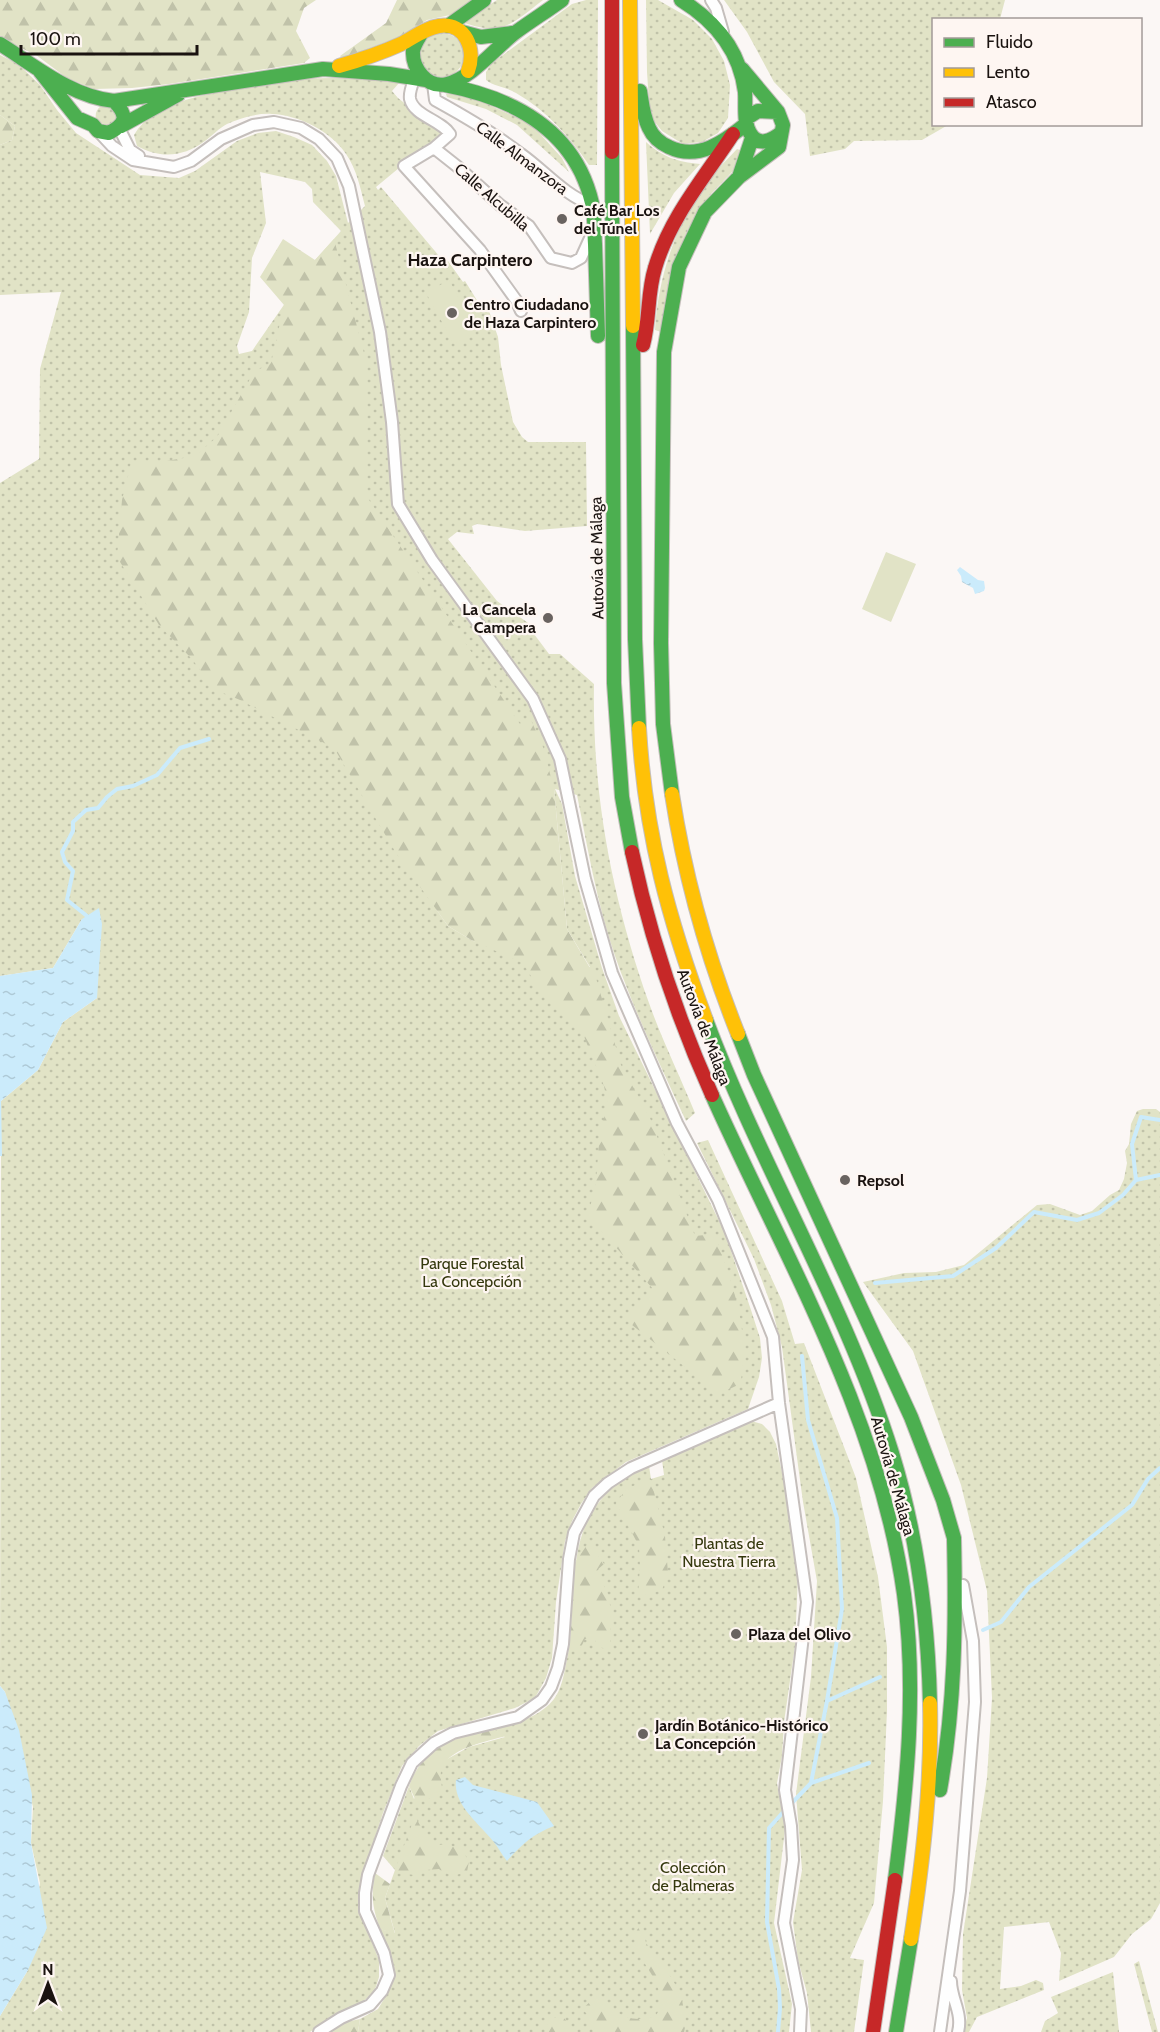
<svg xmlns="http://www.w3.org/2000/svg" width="1160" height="2032" viewBox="0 0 1160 2032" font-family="Cabin,sans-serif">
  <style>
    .green { fill: url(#green-dots); fill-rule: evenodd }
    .forest { fill: url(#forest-firs) }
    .pitch { fill: #e1e3c6 }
    .water { fill: url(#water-ripples) }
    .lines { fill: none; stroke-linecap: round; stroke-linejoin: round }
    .stream { stroke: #cbebfb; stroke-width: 4 }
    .street-casing { stroke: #c5bfbc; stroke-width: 14 }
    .fast-casing { stroke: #c5bfbc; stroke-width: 16 }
    .slow-casing { stroke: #c5bfbc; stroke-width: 16 }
    .jam-casing { stroke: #c5bfbc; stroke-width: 16 }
    .street { stroke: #fefefe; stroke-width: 10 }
    .fast { stroke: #4caf50; stroke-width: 14 }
    .slow { stroke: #ffc107; stroke-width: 14 }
    .jam { stroke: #c62828; stroke-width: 14 }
    .poi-dot { fill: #696360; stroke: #fef6f2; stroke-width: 2 }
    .labels { text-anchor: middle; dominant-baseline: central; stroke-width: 4.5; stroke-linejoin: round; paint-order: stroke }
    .street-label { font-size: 16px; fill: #1a1310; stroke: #fef6f2 }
    .poi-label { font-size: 16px; font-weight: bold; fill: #1a1310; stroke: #fef6f2; text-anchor: start }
    .park-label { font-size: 16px; fill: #34380d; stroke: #fef6f2 }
    .neighbourhood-label { font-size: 18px; font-weight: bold; fill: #1a1310; stroke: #fef6f2 }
  </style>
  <defs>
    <pattern id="green-dots" width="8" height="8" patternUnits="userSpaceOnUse" patternTransform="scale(1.5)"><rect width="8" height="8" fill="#e1e3c6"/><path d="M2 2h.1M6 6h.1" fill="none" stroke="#c0c2a9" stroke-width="1.8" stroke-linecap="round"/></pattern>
    <pattern id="forest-firs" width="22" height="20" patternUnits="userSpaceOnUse" patternTransform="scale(1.5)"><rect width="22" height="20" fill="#e1e3c6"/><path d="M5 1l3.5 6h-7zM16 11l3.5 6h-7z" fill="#c0c2a9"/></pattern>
    <pattern id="water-ripples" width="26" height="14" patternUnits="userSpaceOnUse" patternTransform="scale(1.5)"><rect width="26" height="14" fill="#cbebfb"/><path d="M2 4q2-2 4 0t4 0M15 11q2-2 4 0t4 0" fill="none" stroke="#aec9d6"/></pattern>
  </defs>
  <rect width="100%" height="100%" fill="#fbf7f5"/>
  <path class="green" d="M497,0H543C512,24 502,37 462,22Z
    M586,0H598L597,165H589C569,136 547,111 516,93C507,87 495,87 486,80V72L492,63L572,4Z
    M646,0H658L693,20L712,39L724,61L730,85L728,118L718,133L702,142L683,144L662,131L650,116L647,72Z
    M724,0H1005L1000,19L934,20V124L948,125L922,140L854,141L845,149L810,156L805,114L774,82L747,32Z
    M420 55a22 22 0 1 1 44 0a22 22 0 1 1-44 0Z
    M0,55L18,64L40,85L57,110L76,133L140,175L179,178L195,171L237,141L258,133L276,131L294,137L312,145L327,161L336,176L348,223L365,206C360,187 357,170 346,154C331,131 298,115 272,114C257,113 240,118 227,124C219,128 212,136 205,141C183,157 161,159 137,146L134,135C155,98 219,92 258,86C273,84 288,80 303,79C334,77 368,78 399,83L392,91L398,98L442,133L441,141L405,163L376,187L378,190L381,187L445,263L448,261L463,282L465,281L483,310L489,311L498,337L501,365L513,422L522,437L528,442H586L587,526L525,531L477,524L472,526L474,534L457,532L448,539L497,601L531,625V630L549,654H560L594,684C592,794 612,899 649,1003C662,1040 680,1076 695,1113L686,1121C661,1067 635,1013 615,956C597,904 588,849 577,795L555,789L562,804L575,876L602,968L619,1016L725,1233L751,1310L760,1338L762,1358L759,1377L748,1409L626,1462L592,1488L581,1504L572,1521L565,1541L556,1602L552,1658L546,1678L535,1698L515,1708L438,1731L419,1746L402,1766L383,1813L362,1877L358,1907L379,1960V1977L375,1990L365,2000L329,2018L310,2032H0V2016L28,1970L40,1883L31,1843L33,1807L5,1692L0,1686L1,1101L38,1070L63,1022L97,998L82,919L53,968L0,976V483L39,459L40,369L61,292L0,295V145L12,140L15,126L0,115ZM260,172L305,182L312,189L313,202L341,231L315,260L252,351L239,354L237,346L249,312L252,258L266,223ZM554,789L567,929L590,967L473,941L448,926L436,909Z
    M459,91L531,124L562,158L569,172L517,125L486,109L447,97L446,94Z
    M101,106L113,107L117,119L106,126L96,120C95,114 96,110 101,106Z
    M646,142C663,157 677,162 700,164L674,193L650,234Z
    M737,149L740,150L733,171L710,195L688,229L675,260L661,332L655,330C658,279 674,229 703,187C713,173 726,161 737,149Z
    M1143,1109H1156L1160,1112V1903L1151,1919L1132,1934L1114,1957L1059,1981L1061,1953L1049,1922L1004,1927L1000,1989L1021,1986L1036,1980L1043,1983L1044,1990L977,2017L969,2032H963L967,2018L962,1990L963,1934L987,1778L992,1698L987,1591L961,1485L913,1351L863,1282L904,1273L936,1272L964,1265L1037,1205L1050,1204L1080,1215L1092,1211L1110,1195L1119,1190L1124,1179L1127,1163L1125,1151L1129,1144L1131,1124L1137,1111Z
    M708,1140L782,1301L795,1344L804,1343L856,1478L878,1577L887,1647V1711L883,1801L874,1903L850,1958L864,1960L854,2032H811L807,1993L798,1960L793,1922L802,1870L796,1794L811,1677L817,1581L803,1502L782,1347L771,1305L754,1259L697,1143Z
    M751,1421L762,1424L770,1432L776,1444L785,1487L798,1576L795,1646L784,1722L782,1756L777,1783L785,1829L774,1923L792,2004L789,2032H358L360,2019L378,2009L389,1991L394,1970L389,1951L380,1929L395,1933L385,1898L395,1870L383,1856L409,1786L414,1799L431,1768L469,1747L505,1737L493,1729C515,1723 539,1718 554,1699C561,1690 564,1675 566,1664C580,1607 561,1539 607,1493C612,1488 618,1481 624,1477C632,1473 641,1469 649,1466L651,1479L664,1475L662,1460Z
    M1139,1961L1158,2032H1152L1134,1964Z
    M1113,1972L1119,2032H1041L1045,2021L1058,2013L1051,1997Z"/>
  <path class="forest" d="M0,0H316L304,8L296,31L310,58L304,63L169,84L132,88L94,89L67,78L36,55L0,38Z
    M397,0H474L450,15L427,20L404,35L342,59L340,56L386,23Z
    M0,115L15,126L12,140L0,145Z
    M283,239L315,260L334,239L365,357V494L520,724L530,718L543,747L554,789L567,929L596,978L621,1065L650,1118L695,1236L715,1234C731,1281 752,1333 740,1384L719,1394L627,1321L654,1290L588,1216L596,1182L600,1130L608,1106L604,1086L581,1029L543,996L523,963L473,941L448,926L396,853L334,748L240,700L216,690L191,658L159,625L117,557L122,500L131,463H155L195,456L217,437L254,372L271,363L284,305L260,277Z
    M651,1480L665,1536L668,1573L662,1590L638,1597L640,1566L639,1546L616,1503L627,1488Z
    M589,1542L604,1564L597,1570L609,1597L611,1613L610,1652L597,1645L594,1637L585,1639L580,1649L570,1650L574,1564Z
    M493,1729L506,1736C488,1741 445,1749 441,1771C440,1778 442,1787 443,1794L425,1800L415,1799L409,1786C424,1745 454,1738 493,1729Z
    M415,1816L428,1840L438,1845L447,1844L461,1849L469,1861L467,1872L452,1876L439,1869L426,1870L415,1875L397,1873L395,1870Z
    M375,1873L390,1884L385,1898L395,1934L380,1929C372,1906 371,1896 375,1873Z
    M642,1924L646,1943L669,1974L681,1994L686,2023L684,2032H600L585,2017L588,2015L582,2009L598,1995C616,2015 629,2024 656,2016C677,1979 614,1950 642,1924Z
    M552,2018H564L573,2029V2032H548L546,2026Z
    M360,2019L358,2032H329L346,2022Z"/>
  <path class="pitch" d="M449,280L477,331L454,344L426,293Z
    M886,552L916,564L891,622L862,609Z"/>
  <path class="water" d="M960,567L978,580L984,581L985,588L984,591L975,594L973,588L962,582L961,576L957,570Z
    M99,908L102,924L97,998L63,1022L38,1070L1,1101L2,1156H0V976L53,968L82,919Z
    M0,1686L5,1692L19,1730L32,1795L31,1843L47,1928L28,1970L0,2016Z
    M465,1777L473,1785L537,1802L554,1826C533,1834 521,1845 507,1861C502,1855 498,1847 493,1841C479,1823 453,1805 456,1780Z"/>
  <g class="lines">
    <path class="stream" d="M87,921V916L67,900L73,871L65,862L62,852L73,831V822L86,810L98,808L107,797L117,789L133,786L157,775L180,748L209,739
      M1136,1180L1132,1144L1141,1117L1160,1120
      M875,1283L953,1276L996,1248L1034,1212L1077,1220L1099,1213L1123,1195L1136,1180L1160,1175
      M983,1630L1001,1622L1029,1587L1132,1505L1148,1479L1160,1468
      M827,1701L880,1677
      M811,1783L869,1763
      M790,1805L811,1783L827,1701L842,1609L837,1518L808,1420L802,1356
      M778,2032L780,2008L779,1989L767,1922L769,1828L785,1810"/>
    <defs>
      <path id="street" d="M711,0L716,8L723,32
        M414,80C412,85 409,93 410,99C414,116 441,120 450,134L434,148L404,166L480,250L516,300L521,311
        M433,84L435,100C464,116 494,133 521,154C545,171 564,195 592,205
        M119,128L130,150L139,156
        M98,131L112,146L133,160L174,167L191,161L221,139L253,125L274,122L301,128L319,139L337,158L349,186L380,332L392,422L398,504L432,560L533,699L560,759L585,879L612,973L677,1123L718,1200L773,1337L779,1403L807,1602L785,1790L791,1826L793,1860L784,1923L801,2009L800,2032
        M434,148L458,167L500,205L529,226L551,258L572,263L581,258L591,236
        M951,1981C951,1999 963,2013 958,2032
        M319,2032L341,2018L370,2005L382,1991L389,1975L384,1953L365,1911V1893L368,1875L401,1786L412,1763L434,1743L453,1733L518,1717L542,1700L551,1687L558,1668L563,1644L569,1559L574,1533L594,1496L608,1483L631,1468L779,1403
        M940,2032L960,1891L975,1702L973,1641L963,1585"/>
      <path id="fast" d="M681,0C715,21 740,51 745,92C746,105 743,122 750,133C758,147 771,141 781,133
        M448,26L484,0
        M462,32L481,37L512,33
        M421,34C418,39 414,45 413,51C412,68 427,89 447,84C472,78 496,47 516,32C531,21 547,11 562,0
        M0,44C35,66 72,97 114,101C128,116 127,123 109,133L98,131L93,125L77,118L38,69
        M742,69L778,112
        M445,85C513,98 575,130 592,203C595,216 594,231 595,244C596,275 597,305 598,336
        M640,91C642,103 643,116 649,128C653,137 660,143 669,147C698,161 724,142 746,124
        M114,101L323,69L389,74L426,80
        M121,126L179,94
        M612,152L614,683L622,797L632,852
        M739,177L752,138
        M633,326L635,639L639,728
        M672,794L663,724L661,643L664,352L679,267L705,212L739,177L779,147L783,125L778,112L758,111L747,118
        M706,1020C761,1167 845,1303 892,1453C917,1534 928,1619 930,1703
        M738,1034L754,1075L911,1417L943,1500L954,1538
        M712,1095C785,1258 879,1415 904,1594C917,1689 907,1785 895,1880
        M940,1790C955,1705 956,1624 954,1538
        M896,2032L911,1939"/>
      <path id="slow" d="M630,0L633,326
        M339,66C360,60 381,53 401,44C413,38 425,28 439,26C466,22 476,50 468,71
        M639,728C645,834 669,921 706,1020
        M672,794C685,878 706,954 738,1034
        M911,1939C923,1860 932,1782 930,1703"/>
      <path id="jam" d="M612,0V152
        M643,345C650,320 647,293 655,268C670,217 705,177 733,134
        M632,852C650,936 677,1017 712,1095
        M873,2032L895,1880"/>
    </defs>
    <use href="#street" class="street-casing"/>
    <use href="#fast" class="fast-casing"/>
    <use href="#slow" class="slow-casing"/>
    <use href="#jam" class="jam-casing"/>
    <use href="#street" class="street"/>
    <use href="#fast" class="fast"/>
    <use href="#slow" class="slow"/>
    <use href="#jam" class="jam"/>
  </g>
  <g class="poi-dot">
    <circle cx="562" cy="219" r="6"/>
    <circle cx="452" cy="313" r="6"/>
    <circle cx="548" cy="618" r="6"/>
    <circle cx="845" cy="1180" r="6"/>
    <circle cx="736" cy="1634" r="6"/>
    <circle cx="643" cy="1734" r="6"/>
  </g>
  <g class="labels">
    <g class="street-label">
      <text transform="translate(522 158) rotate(37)">Calle Almanzora</text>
      <text transform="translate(492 197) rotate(41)">Calle Alcubilla</text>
      <text transform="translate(597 558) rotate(-91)">Autovía de Málaga</text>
      <text transform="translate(704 1027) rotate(69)">Autovía de Málaga</text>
      <text transform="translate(893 1476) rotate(74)">Autovía de Málaga</text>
    </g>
    <g class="poi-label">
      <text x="574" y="210">Café Bar Los<tspan x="574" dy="18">del Túnel</tspan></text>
      <text x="464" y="304">Centro Ciudadano<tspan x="464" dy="18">de Haza Carpintero</tspan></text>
      <text x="536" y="609" text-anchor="end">La Cancela<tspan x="536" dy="18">Campera</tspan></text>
      <text x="857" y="1180">Repsol</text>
      <text x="748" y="1634">Plaza del Olivo</text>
      <text x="655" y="1725">Jardín Botánico-Histórico<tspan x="655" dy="18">La Concepción</tspan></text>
    </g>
    <g class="park-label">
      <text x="472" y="1263">Parque Forestal<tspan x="472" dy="18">La Concepción</tspan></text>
      <text x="729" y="1543">Plantas de<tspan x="729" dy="18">Nuestra Tierra</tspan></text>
      <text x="693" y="1867">Colección<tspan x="693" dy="18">de Palmeras</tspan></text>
    </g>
    <g class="neighbourhood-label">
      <text x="470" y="260">Haza Carpintero</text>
    </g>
  </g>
  <rect x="932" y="18" width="210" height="108" fill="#fef6f2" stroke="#a39b98" stroke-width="1.5"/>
  <rect x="944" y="38" width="30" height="9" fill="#4caf50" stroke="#a39b98" stroke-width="1.5"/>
  <text x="986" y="48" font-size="18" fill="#1a1310">Fluido</text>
  <rect x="944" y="68" width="30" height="9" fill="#ffc107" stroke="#a39b98" stroke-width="1.5"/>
  <text x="986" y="78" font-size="18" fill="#1a1310">Lento</text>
  <rect x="944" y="98" width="30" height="9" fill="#c62828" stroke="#a39b98" stroke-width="1.5"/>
  <text x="986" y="108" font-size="18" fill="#1a1310">Atasco</text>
  <g transform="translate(48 1984)" stroke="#fef6f2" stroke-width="4.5" paint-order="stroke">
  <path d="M0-4.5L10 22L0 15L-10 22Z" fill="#1a1310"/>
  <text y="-9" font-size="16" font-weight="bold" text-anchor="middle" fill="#1a1310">N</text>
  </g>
  <path d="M21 45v9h176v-9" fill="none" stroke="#1a1310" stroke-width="3"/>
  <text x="30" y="45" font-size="18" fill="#1a1310" stroke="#fef6f2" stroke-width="4.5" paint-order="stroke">100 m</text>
</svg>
